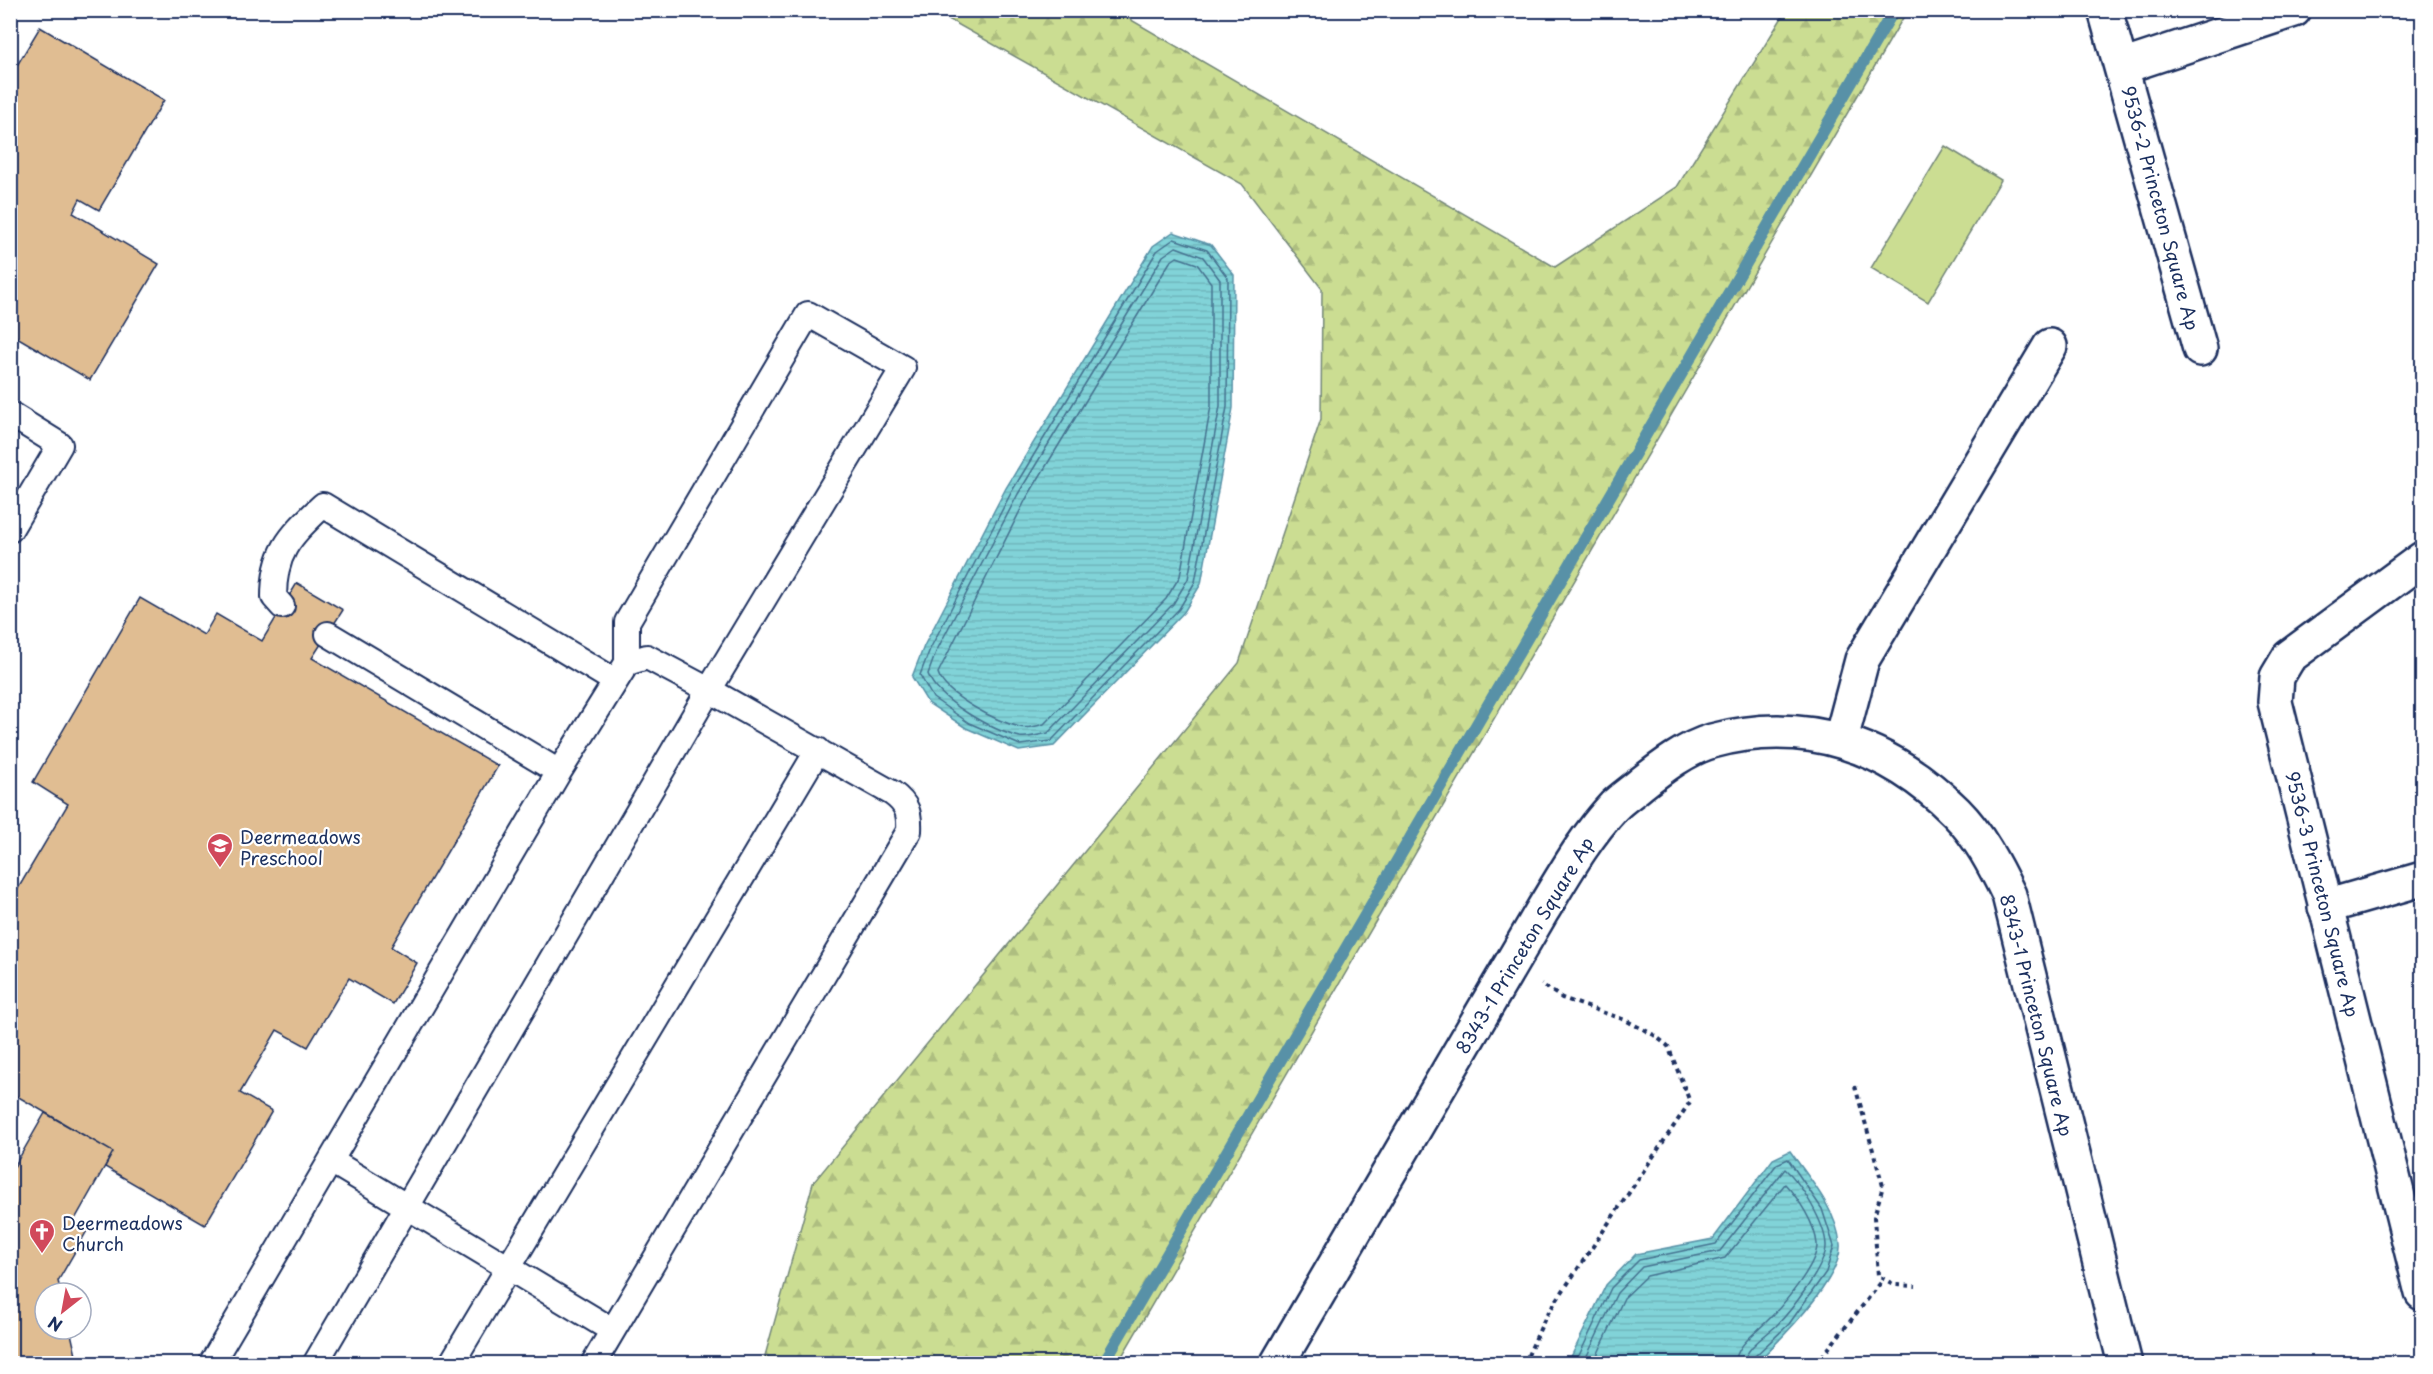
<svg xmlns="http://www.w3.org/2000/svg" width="2433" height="1374" viewBox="0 0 2433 1374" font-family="'Playpen Sans',sans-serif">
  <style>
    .forest { fill: url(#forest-firs); stroke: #738678; stroke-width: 1.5 }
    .pitch { fill: #cbdd92; stroke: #738678; stroke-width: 1.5 }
    .water { fill: url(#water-rules); stroke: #5891a7; stroke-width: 1.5 }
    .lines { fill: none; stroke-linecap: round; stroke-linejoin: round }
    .shore { stroke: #44718f; stroke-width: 1.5 }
    .stream { stroke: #5891a7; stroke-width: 12 }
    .building { fill: #e0bd92; stroke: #1b2f5e; stroke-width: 1.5 }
    .lane-casing { stroke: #1b2f5e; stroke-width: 28 }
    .street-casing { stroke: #1b2f5e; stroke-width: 38 }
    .path { stroke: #1b2f5e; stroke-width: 4; stroke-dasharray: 4.5 4.5; stroke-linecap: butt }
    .lane { stroke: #fff; stroke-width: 24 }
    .street { stroke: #fff; stroke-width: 33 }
    .labels { text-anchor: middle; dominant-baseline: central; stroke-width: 4.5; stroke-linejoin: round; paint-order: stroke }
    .street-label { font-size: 18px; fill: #1b2f5e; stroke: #fff }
    .poi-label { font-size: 18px; fill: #1b2f5e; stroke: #fff; text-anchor: start }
  </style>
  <defs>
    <pattern id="forest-firs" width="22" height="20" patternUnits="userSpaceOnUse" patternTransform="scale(1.5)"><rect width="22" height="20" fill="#cbdd92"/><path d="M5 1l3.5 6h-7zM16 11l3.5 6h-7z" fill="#aebe80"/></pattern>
    <pattern id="water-rules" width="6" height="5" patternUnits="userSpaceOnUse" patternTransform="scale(1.5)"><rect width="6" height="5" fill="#81d3d8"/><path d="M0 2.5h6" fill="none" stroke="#6fb5bc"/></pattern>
  </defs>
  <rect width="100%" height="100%" fill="#fff"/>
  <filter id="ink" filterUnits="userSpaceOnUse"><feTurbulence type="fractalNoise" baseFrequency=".0167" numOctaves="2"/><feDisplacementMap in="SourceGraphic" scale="12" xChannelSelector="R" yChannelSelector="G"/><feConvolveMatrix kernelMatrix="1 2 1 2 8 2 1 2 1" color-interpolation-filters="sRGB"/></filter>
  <g filter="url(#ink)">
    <path class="forest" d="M934,11H1116L1555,267L1677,187L1786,11H1907L1118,1363H763L813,1183L1239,663L1321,419L1322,289L1242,184Z"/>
    <path class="pitch" d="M1945,146L2001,180L1928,302L1871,268Z"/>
    <path class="water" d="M1173,232L1211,245L1234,275L1233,408L1201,584L1184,612L1054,746L1019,751L966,728L928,703L912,677L924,646L1006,488L1153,246Z
      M1790,1151C1809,1178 1837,1210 1840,1244C1843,1278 1779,1341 1756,1363H1568L1606,1285L1636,1254L1713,1239L1773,1159Z"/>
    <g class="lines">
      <path class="shore" d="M1174,239L1207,250L1228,278L1227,407L1195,582L1179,609L1051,741L1020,745L969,723L933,698L920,675L930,649L1012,491L1157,251Z
        M1176,247L1203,257L1220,280V406L1188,579L1173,604L1048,733C1040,735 1028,738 1020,737C993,731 937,700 928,674L936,652L1018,494L1163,256Z
        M1177,257L1197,264L1211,283V406L1180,576L1166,599L1044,724C1037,726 1027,729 1020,727C998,722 945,696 938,673L1026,499L1170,262Z
        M1575,1364L1611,1288L1639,1260L1716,1244L1777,1164L1788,1159L1822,1209L1834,1246L1826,1272L1789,1324L1754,1357L1752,1364
        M1583,1364L1617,1293L1642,1267L1720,1251L1785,1169C1801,1183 1825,1223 1826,1245C1827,1265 1790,1312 1776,1326C1765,1336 1745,1348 1744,1364
        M1593,1364L1624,1298L1647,1276L1725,1258L1785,1184C1799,1199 1815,1224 1817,1244C1818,1265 1779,1310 1764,1324C1753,1335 1736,1346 1735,1364"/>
      <path class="stream" d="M1103,1364L1894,10"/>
    </g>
    <path class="building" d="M40,27L164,100L99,210L80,199L73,213L159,264L90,380L10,333V77Z
      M297,583L343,610L312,658L498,766L391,947L417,963L393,1004L349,978L308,1047L277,1030L240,1093L272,1111L205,1225L105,1167L113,1152L10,1092V902L68,804L33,782L140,598L204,635L216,614L262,641Z
      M45,1113L113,1152L74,1221L88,1229L58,1281L61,1293H45V1329H70L78,1364H10V1174Z"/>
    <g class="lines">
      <defs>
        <path id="lane" d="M10,414L60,445L10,530
          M282,606L274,597C274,550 291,536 323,505L615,681
          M328,634L559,772
          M331,1161L612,1330
          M211,1364L559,772L627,663V622L808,314L903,368L709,690L892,793C907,804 910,813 909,831L593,1364
          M315,1364L709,690L647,657L627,663
          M451,1364L818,750"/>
        <path id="street" d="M2105,10L2200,349
          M2122,67L2294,10
          M2422,559L2289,657L2277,677L2275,702L2422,1293
          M1841,739L1862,660L2050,346
          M2325,907L2422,879
          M1277,1364L1542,911C1564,875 1585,837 1614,806C1622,798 1633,791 1642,783C1661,768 1687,748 1712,741C1805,716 1889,745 1956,812C1979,835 1995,866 2009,895L2125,1364"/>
      </defs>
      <use href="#lane" class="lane-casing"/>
      <use href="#street" class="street-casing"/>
      <path class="path" d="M1855,1086L1883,1186L1874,1217L1878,1276L1895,1285L1916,1286
        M1524,1364L1546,1316L1690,1102L1668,1046L1654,1035L1625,1020L1562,998L1541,984
        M1816,1364L1883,1280"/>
      <use href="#lane" class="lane"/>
      <use href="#street" class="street"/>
    </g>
  </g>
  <defs>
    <symbol id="school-pin" viewBox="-11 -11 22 30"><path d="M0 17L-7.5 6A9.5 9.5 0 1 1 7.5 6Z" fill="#d1495b" stroke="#fff"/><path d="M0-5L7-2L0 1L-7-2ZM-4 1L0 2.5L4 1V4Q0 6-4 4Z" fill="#fff"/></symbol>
    <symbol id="church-pin" viewBox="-11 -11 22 30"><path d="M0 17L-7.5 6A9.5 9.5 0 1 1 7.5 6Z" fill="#d1495b" stroke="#fff"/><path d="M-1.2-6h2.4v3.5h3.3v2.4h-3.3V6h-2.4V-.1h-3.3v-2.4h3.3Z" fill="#fff"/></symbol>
  </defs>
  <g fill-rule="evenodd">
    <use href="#school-pin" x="205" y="831" width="30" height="40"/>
    <use href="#church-pin" x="27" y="1217" width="30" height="40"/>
  </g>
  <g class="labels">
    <g class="street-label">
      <text transform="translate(2161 208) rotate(75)">9536-2 Princeton Square Ap</text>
      <text transform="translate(2323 894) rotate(76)">9536-3 Princeton Square Ap</text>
      <text transform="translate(1524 945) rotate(-59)">8343-1 Princeton Square Ap</text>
      <text transform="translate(2037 1015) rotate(76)">8343-1 Princeton Square Ap</text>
    </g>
    <g class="poi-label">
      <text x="240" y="836">Deermeadows<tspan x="240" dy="21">Preschool</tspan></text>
      <text x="62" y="1222">Deermeadows<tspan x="62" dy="21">Church</tspan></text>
    </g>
  </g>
  <rect width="2433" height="1374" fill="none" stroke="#fff" stroke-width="36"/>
  <rect x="18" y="18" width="2397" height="1338" fill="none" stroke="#1b2f5e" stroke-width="2" filter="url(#ink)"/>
  <g transform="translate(63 1311) rotate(211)"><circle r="28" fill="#ffffff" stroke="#a4acbf" stroke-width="1.5"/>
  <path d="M0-4.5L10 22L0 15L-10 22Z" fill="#d1495b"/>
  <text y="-9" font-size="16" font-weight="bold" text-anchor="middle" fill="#1b2f5e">N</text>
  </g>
</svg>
